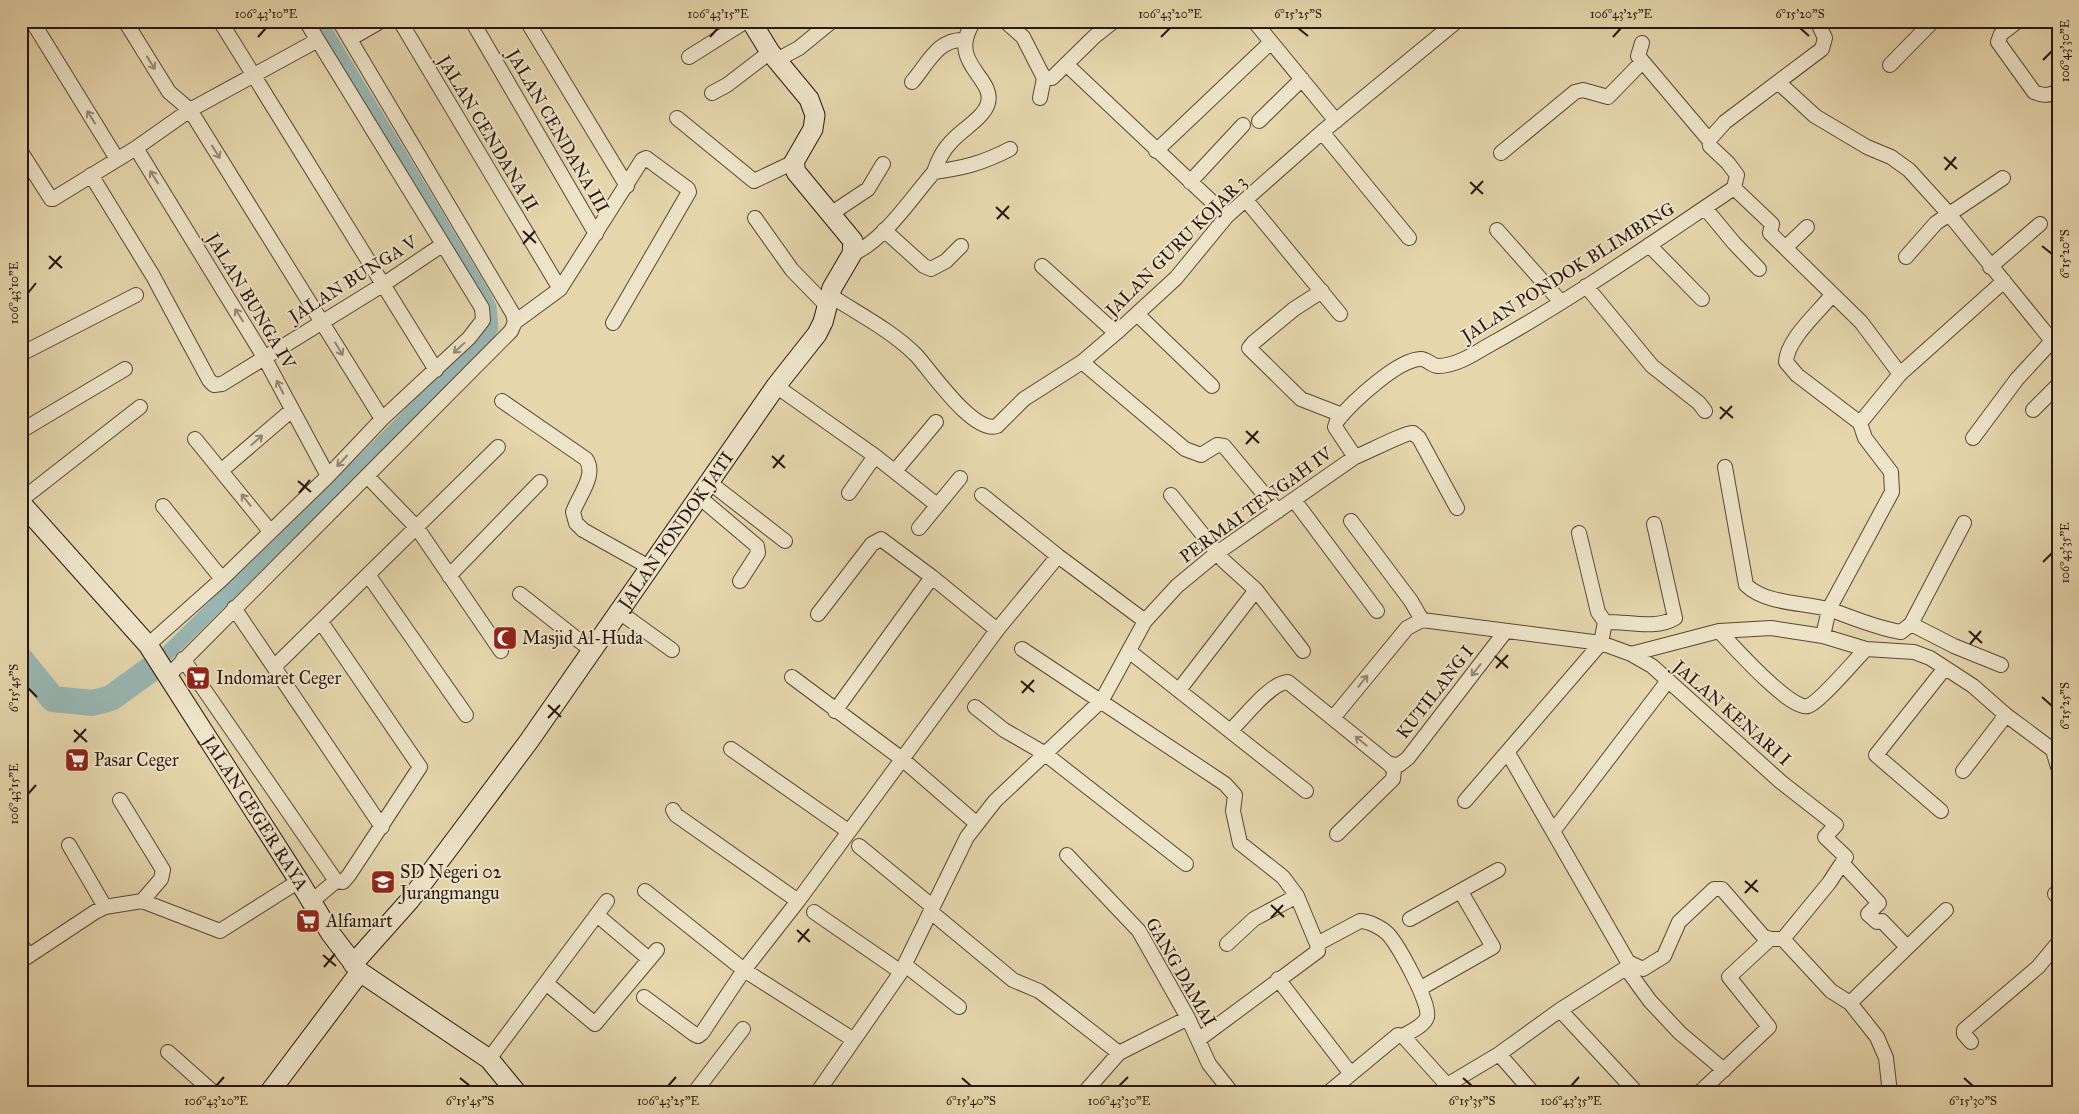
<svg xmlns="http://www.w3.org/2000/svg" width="2079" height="1114" viewBox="0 0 2079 1114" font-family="'IM FELL Great Primer',serif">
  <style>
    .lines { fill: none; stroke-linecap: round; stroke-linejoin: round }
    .canal { stroke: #99b7b3; stroke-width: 15 }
    .river { stroke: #99b7b3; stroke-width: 26 }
    .street-casing { stroke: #584737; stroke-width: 16 }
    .secondary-casing { stroke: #291710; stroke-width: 21 }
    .street { stroke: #eee4c9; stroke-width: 14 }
    .secondary { stroke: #eee4c9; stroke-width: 19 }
    .oneway { stroke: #958876 }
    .ticks { fill: none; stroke: #291710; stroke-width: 2 }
    .labels { text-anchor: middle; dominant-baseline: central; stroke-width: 4; stroke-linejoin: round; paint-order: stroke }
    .street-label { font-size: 18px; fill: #291710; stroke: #eee4c9 }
    .poi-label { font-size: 18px; fill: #291710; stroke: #eee4c9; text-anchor: start }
    .neatline { fill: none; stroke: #291710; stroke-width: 2 }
    .ticks-label { font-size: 12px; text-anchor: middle; fill: #291710 }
  </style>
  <rect width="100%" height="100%" fill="#e5d6ac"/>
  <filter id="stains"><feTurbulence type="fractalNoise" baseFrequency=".004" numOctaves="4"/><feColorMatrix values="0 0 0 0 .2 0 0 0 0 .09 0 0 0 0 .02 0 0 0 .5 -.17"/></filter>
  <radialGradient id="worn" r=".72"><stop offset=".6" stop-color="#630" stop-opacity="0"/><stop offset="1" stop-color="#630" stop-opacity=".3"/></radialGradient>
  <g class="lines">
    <path class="canal" d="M151,669L387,438L481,342L491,328L489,307L482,293L319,21"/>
    <path class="river" d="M21,660L53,699L92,703L111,698L151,669"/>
    <defs>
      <path id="street" d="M32,21L117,159
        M125,21L169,92L190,110L382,419
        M220,21L436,370
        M400,21L560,289
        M472,21L596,234
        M527,21L627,186
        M1005,21L1023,37L1044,78L1040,98
        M1254,21L1336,121
        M2018,21L2001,34L1998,42L2034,92C2043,96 2049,96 2058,91
        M350,39L381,21
        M1642,43L1638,56L1709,140
        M689,57L746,21
        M777,60L799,48L832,21
        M1066,64L1227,216
        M1890,65L1933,21
        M1044,78H1052L1095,36L1114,21
        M912,82C927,65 938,38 964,40
        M1779,83L1815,116L1867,147L1891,157L1909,170L1949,214L2058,348
        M712,93L727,85L770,52
        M677,118L754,181L794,162
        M1259,121L1302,79
        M1322,132L1409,238
        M136,148L264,357L328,476
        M1156,151L1271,42
        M21,152L51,199H53L136,148L190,110L318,40
        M1501,153L1575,92L1583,90L1608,97L1642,62
        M934,172C964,168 983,163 1010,149
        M91,175L153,276L209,380L214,385L222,384L384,284L442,245
        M1190,182L1243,125
        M1734,188L1772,224L1770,233L1861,322L1900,374
        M1246,200L1340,314
        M1705,208L1734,243L1759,269
        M832,213L868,189L883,164
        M755,218L792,270L827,306
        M884,230L924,266L931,269L946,261L961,246
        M1497,230L1561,302
        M1649,245L1702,299
        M1786,247L1807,227
        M852,254C883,242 912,197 934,172C938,160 942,151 951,142C961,130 984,118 988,103C995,77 946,63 974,21
        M1906,257L1936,223L2003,178
        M1042,266L1116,333
        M1990,267L2040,224
        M1586,286L1652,366L1699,403L1705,411
        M1322,291L1294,309L1253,343L1249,348L1301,399L1342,415
        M1832,295C1818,313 1787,339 1786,362L1797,375L1860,423
        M831,296C859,314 892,331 916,355C931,371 973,434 997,426L1024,399L1082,362L1116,333L1176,278L1227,216L1322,132L1457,21
        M1137,314L1212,386
        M515,322L560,289L642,160L646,158L688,189L689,192L613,323
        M21,354L136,295
        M1082,362L1185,449L1201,455L1217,445L1224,446L1278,511
        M776,386L875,456L937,505
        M502,401L586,459C597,475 579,495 573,512L576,523L583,530L649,567
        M2033,410L2058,385
        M21,431L125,369
        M1973,438L2017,379L2052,341
        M195,439L270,531
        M1355,457L1335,427L1337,421C1351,403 1398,359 1421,359C1427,359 1432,366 1438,366C1454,366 1471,356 1484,348C1571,300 1652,243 1734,188L1737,175L1728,163L1710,146L1709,140L1725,122L1822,49L1825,38L1817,21
        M1725,467L1746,585C1767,605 1805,602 1831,610C1854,618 1876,628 1901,632L1911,624L1964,523
        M222,470L292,410
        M895,471L936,422
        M367,476L417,528L501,651
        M709,482L785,541
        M849,493L875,456
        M982,495L1058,556L1145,621
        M1171,495L1224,561L1256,590L1303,651
        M698,496L757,546L758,553L740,581
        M21,500L140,407
        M1294,500L1377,611
        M163,506L222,579
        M1351,521L1411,601L1422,620
        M919,528L960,478
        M369,576L466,715
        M449,576L540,482
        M520,594L591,650
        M234,608L382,827
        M618,611L672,650
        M818,614L872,544L881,539L932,577L997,630
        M321,622L420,767L349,875L343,882L336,881
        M1605,622C1626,621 1656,630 1675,618L1654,524
        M1911,624L1954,646L2001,665
        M1719,631C1732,645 1792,712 1808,706C1820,702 1855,660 1866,649
        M1823,636L1829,609L1892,492L1891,472L1865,438L1860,423L1900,374L2004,281
        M148,645L222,579L328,476L382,419L469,338L483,320L482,308L306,21
        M1022,649L1225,784L1235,795L1233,811L1240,843L1283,877L1297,896L1317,944L1318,951L1198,1040
        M1129,651L1306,791
        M1631,654L1652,666L1781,782L1836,825L1825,837L1846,857L1829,883L1783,939
        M183,659L336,881
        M274,667L498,447
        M169,675L511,331L515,322L513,314L339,21
        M792,677L902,759L976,823
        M1179,690L1256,590
        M975,707L1004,730L1044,753L1186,864
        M835,711L932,577
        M1333,718L1407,628L1422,620L1601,643L1631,654L1719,631L1771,628L1823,636L1866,649L1914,652L1930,658L1973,686L2006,715L2053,750
        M1231,730C1244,718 1271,682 1288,682L1389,764L1394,770L1393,779L1337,834
        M731,749L848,831
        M2053,750L2058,767
        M1389,764L1399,765L1408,758L1505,632
        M1963,771L2006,715
        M120,800L163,870L161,879L142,901
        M1465,801L1601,643L1605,622L1598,612L1579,533
        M673,810L676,815L798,901
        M1941,811L1876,755L1945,668
        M1554,830L1667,682
        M69,845L105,907
        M859,846L933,907
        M1067,855L1139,931L1188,1018L1209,1064L1232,1093
        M1842,863L1879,903L1868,914L1877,922L1882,921L1907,947
        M645,891L744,970L854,1040
        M2055,894L2058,897
        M142,901L220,931L299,881
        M312,901L336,881
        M814,912L901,972
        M931,912L1013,980L1039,991L1051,1000L1119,1053
        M597,915L649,959
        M1410,919L1498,870
        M21,944L28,956
        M1227,944L1254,919L1297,896
        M1317,944L1360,921C1369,921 1382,928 1388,934C1398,945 1431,1004 1427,1017C1424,1026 1411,1031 1403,1036
        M21,961L95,912L105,907L142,901
        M1628,962L1643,969L1664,956L1679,922L1714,889H1722L1763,936L1770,939H1783L1831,991L1850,1003L1877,1037L1886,1058L1890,1093
        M905,965L959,1007
        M1626,968L1650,1001L1680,1033L1724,1070
        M1278,979L1351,1074
        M546,983L595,1024L657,950
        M1421,988L1493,947L1461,892
        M644,997L694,1034L698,1036L702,1033L744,970L798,901L997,630L1058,556
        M1850,1003L1946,910
        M1560,1010L1637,1093
        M1971,1042L1964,1034V1030L2038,967L2058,943
        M168,1052L214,1093
        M1499,1054L1533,1093
        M489,1059L607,901
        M694,1093L743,1029
        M817,1093L901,972L967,837L995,801L1102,700L1145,621L1177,586L1217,553L1355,457C1366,453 1406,432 1413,433L1419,438L1457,508
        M1084,1093L1119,1053L1188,1018
        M1328,1093L1398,1035L1403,1036L1447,1085L1499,1054L1560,1010L1626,968L1628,962L1508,753
        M1699,1093L1769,1027L1729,977L1770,939"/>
      <g id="secondary">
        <path id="s1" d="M21,503L148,645L299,881L331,934L360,972L489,1059L517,1093"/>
        <path id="s2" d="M353,964L410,900L529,741L776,386L817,334L823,322L832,288L852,254L853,241L796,172L794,162L813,129L815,115L809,99L770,52L751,21"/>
        <path d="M269,1093L360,972"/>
      </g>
    </defs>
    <use href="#street" class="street-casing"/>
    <use href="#secondary" class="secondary-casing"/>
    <use href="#street" class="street"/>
    <use href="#secondary" class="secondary"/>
  </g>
  <defs><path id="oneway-shaft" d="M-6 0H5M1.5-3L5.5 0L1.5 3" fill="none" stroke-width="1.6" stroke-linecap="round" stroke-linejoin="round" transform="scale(1.25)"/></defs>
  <g class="oneway">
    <use href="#oneway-shaft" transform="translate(151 63) rotate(58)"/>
    <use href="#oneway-shaft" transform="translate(91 117) rotate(-122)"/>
    <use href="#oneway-shaft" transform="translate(216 152) rotate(58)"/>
    <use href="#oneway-shaft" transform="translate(154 177) rotate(-122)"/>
    <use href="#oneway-shaft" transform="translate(239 315) rotate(-122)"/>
    <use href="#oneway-shaft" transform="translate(459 348) rotate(137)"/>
    <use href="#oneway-shaft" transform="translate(339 349) rotate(59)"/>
    <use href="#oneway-shaft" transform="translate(280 387) rotate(-117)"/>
    <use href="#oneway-shaft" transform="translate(257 440) rotate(-41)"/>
    <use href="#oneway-shaft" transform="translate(342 461) rotate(133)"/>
    <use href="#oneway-shaft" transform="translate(246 500) rotate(-128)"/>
    <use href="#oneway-shaft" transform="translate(1476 670) rotate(128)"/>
    <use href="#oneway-shaft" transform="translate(1363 681) rotate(-51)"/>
    <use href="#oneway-shaft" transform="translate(1361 741) rotate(-141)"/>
  </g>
  <path class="ticks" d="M1298,28L1308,36M1800,28L1809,36M258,37L266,28M710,37L718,28M1161,37L1170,28M1613,37L1621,28M2043,60L2052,51M1944,157L1957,169M1945,170L1956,157M1470,182L1483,194M1471,194L1483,181M996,207L1009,219M997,219L1009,206M523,231L536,243M523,244L535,231M2042,246L2052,254M49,256L62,268M49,269L61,256M28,293L36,283M1720,407L1733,418M1720,419L1732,406M1246,431L1259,443M1246,444L1258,431M772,456L785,468M773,468L784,455M298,481L311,492M299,493L310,480M2043,562L2052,553M1969,631L1982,643M1970,644L1981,631M1495,656L1508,668M1496,668L1508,655M1021,681L1034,692M28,688L37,697M1022,693L1034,680M2042,697L2052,706M548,705L561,717M548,718L560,705M74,730L87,742M74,742L86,729M28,794L36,785M1745,881L1758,892M1745,893L1757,880M1271,905L1284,917M1271,918L1283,905M797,930L810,942M798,942L809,929M323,955L336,966M324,967L335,954M460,1078L470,1086M962,1078L971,1086M1463,1078L1472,1086M1964,1078L1973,1086M216,1086L224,1077M668,1086L676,1077M1119,1086L1128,1077M1571,1086L1579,1077"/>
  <defs>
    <symbol id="mosque-square" viewBox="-11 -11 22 22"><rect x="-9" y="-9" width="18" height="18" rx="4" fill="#8f2418" stroke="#eee4c9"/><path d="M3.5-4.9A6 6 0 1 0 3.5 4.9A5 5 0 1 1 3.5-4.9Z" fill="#fff"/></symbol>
    <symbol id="supermarket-square" viewBox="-11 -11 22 22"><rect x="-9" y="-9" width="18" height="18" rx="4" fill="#8f2418" stroke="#eee4c9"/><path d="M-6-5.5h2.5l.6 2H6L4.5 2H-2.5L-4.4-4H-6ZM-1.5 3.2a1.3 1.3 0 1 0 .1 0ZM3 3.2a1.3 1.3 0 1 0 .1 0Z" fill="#fff"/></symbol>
    <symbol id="school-square" viewBox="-11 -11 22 22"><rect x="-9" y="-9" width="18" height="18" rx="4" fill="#8f2418" stroke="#eee4c9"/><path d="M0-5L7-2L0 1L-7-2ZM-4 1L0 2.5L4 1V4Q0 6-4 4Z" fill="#fff"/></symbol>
  </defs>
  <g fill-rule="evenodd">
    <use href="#mosque-square" x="491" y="624" width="28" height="28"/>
    <use href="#supermarket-square" x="184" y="664" width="28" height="28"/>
    <use href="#supermarket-square" x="63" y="746" width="28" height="28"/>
    <use href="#school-square" x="369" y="868" width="28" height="28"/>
    <use href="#supermarket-square" x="294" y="907" width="28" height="28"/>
  </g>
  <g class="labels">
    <g class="street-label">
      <text transform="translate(558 131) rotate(60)">JALAN CENDANA III</text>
      <text transform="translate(488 133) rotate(59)">JALAN CENDANA II</text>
      <text transform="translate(1176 246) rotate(-45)">JALAN GURU KOJAR 3</text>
      <text transform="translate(1568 272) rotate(-32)">JALAN PONDOK BLIMBING</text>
      <text transform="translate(353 279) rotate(-32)">JALAN BUNGA V</text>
      <text transform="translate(251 301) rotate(59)">JALAN BUNGA IV</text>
      <text transform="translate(1256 505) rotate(-36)">PERMAI TENGAH IV</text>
      <text stroke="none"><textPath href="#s2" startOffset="541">JALAN PONDOK JATI</textPath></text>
      <text transform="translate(1435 692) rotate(-52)">KUTILANG I</text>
      <text transform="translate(1732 713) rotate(41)">JALAN KENARI I</text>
      <text stroke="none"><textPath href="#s1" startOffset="390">JALAN CEGER RAYA</textPath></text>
      <text transform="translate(1181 972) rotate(60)">GANG DAMAI</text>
    </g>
    <g class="poi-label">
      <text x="522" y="638">Masjid Al-Huda</text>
      <text x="216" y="678">Indomaret Ceger</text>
      <text x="94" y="760">Pasar Ceger</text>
      <text x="400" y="872">SD Negeri 02<tspan x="400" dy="21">Jurangmangu</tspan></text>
      <text x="326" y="921">Alfamart</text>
    </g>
  </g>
  <rect width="2079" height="1114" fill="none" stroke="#e5d6ac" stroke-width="55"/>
  <rect x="28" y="28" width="2024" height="1058" class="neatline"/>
  <g class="ticks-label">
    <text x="266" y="18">106°43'10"E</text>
    <text x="718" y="18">106°43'15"E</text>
    <text x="1170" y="18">106°43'20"E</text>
    <text x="1298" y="18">6°15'25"S</text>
    <text x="1621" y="18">106°43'25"E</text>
    <text x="1800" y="18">6°15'20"S</text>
    <text transform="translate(2065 51) rotate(-90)" y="4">106°43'30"E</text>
    <text transform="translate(2065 254) rotate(-90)" y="4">6°15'20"S</text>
    <text transform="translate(14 293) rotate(-90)" y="4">106°43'10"E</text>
    <text transform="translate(2065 553) rotate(-90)" y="4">106°43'35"E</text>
    <text transform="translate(14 688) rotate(-90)" y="4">6°15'45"S</text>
    <text transform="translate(2065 706) rotate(-90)" y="4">6°15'25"S</text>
    <text transform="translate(14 794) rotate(-90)" y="4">106°43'15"E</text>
    <text x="216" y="1105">106°43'20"E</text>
    <text x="470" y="1105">6°15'45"S</text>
    <text x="668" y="1105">106°43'25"E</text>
    <text x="971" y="1105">6°15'40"S</text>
    <text x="1119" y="1105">106°43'30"E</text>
    <text x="1472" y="1105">6°15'35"S</text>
    <text x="1571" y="1105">106°43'35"E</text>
    <text x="1973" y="1105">6°15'30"S</text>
  </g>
  <rect width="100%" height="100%" filter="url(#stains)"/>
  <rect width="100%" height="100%" fill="url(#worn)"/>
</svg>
